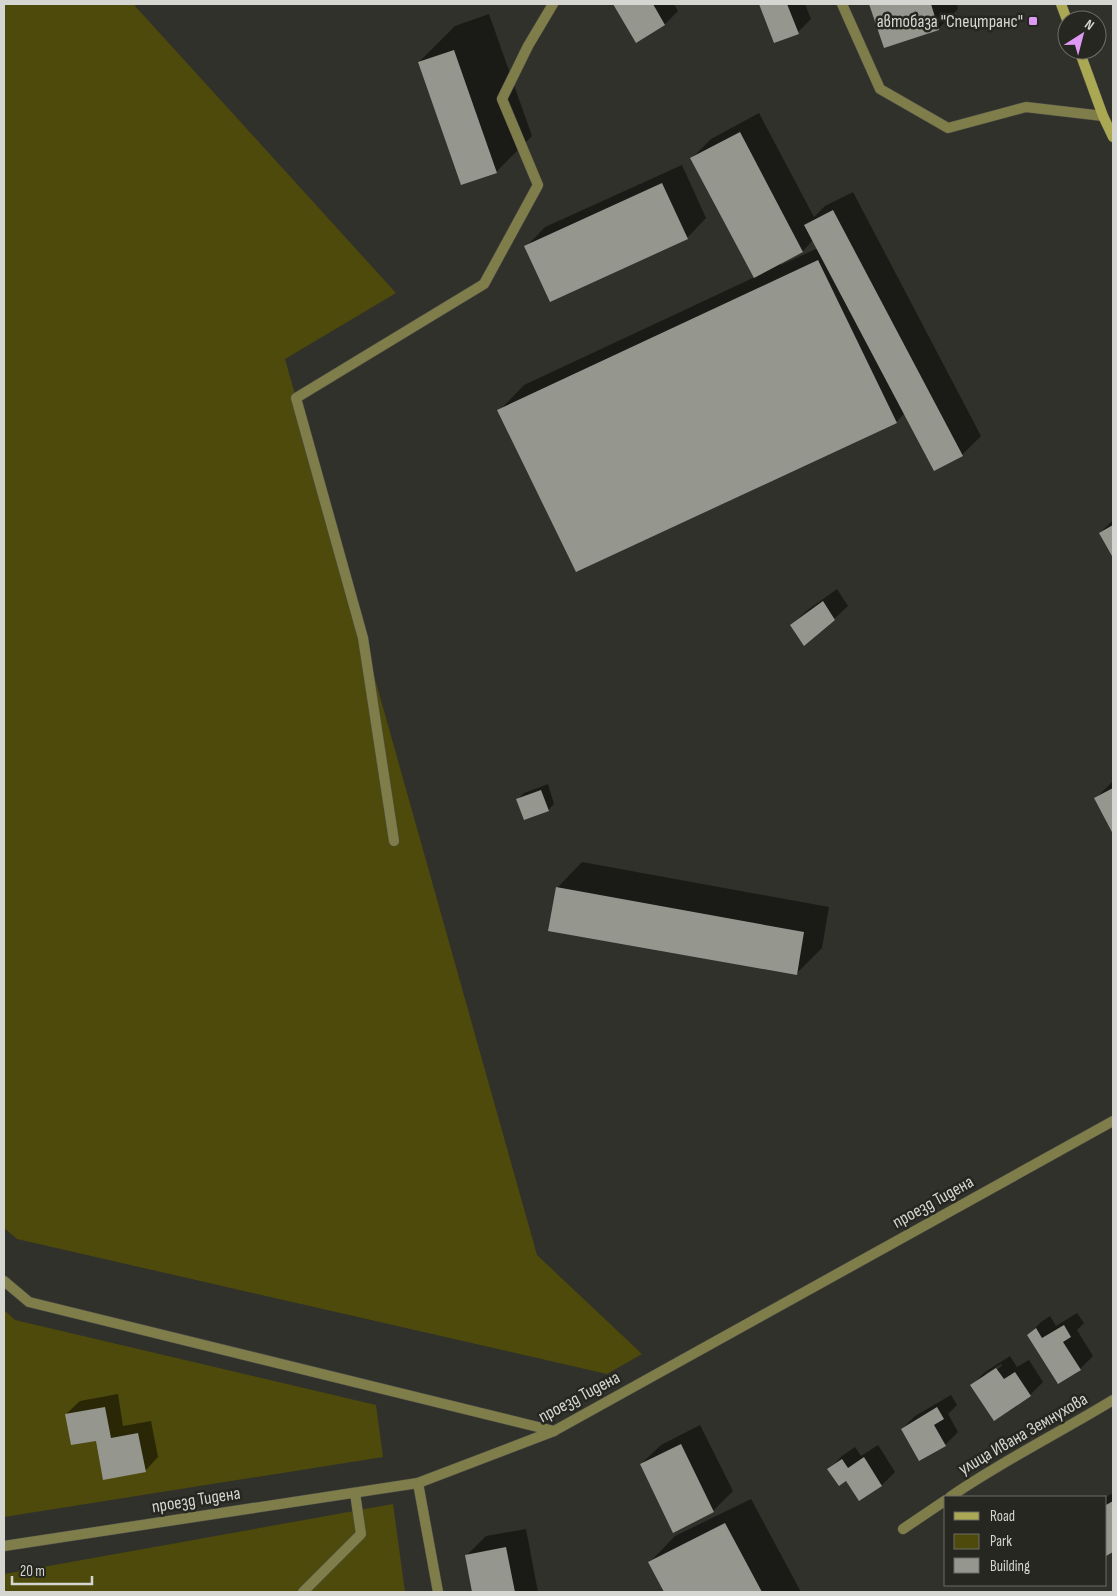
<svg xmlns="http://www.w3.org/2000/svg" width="1117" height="1596" viewBox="0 0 1117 1596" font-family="'Sofia Sans Condensed',sans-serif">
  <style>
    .green { fill: #4d4a0b }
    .shadow { fill: #0007; fill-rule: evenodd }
    .building { fill: #95968e }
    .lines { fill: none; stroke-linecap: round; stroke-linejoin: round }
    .lane-casing { stroke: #4f4f49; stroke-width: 11 }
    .street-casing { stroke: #4f4f49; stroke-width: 11 }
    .secondary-casing { stroke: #4f4f49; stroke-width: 11 }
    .lane { stroke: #7f7d4a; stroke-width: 10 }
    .street { stroke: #7f7d4a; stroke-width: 10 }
    .secondary { stroke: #aba853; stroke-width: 10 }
    .poi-dot { fill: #dd99f4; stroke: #272721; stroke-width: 2 }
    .labels { text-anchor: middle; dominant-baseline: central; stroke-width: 5; stroke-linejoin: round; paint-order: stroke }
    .poi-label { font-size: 18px; fill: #d5d5d1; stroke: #272721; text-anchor: end }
    .street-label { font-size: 18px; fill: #d5d5d1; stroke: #272721 }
  </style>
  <rect width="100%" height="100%" fill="#31312b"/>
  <path class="green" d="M4,4H136L135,6L396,293L285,359L537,1255L642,1354L607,1374L17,1239L4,1228Z
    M4,1310L15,1320L376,1405L383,1457L4,1517Z
    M393,1504L405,1592H4V1574Z"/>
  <path class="shadow" d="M615,4H674L678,11L665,24L637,42Z
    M760,4H805L811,19L798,32L775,41Z
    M870,4H957L958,9L939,28L885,47Z
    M489,14L532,136L496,172L419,62L455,26Z
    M759,113L814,217L825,206L853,192L981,436L962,455L905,413L896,422L499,411L524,385L755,277L692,158L711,139ZM813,240L818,248L781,265L780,263L803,251Z
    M682,165L706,218L687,238L526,247L545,227Z
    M1113,520V554H1112L1100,533Z
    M837,589L848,606L834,619L792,625L805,612Z
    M1113,781V831L1096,798Z
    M548,784L554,804L548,810L518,799L524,793Z
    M582,862L829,907L822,948L796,974L557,888Z
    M1077,1313L1084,1323L1077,1330L1093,1356L1080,1369L1028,1335L1041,1322L1050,1316L1056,1326Z
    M1010,1356L1017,1367L1029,1360L1043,1382L1030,1395L972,1385L985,1372ZM1001,1364L1002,1366L985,1377V1374Z
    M118,1394L123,1426L151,1421L158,1457L145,1471L97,1439L66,1414L80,1401Z
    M951,1395L957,1405L948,1414L958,1432L945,1445L902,1429L915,1416Z
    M700,1425L733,1491L713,1511L641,1464L661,1445Z
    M878,1445L895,1472L882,1485L859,1499L847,1479L829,1469L842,1456L855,1447L861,1456Z
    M1113,1493V1551L1106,1555V1497Z
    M751,1499L801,1592H665L650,1562L675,1536Z
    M526,1529L538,1592H473L466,1556L486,1536Z"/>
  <path class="building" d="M613,4H653L665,25L636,43Z
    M759,4H787L799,34L774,43Z
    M869,4H931L939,30L884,48Z
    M454,50L497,173L461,185L418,62Z
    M740,132L803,252L754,278L690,158Z
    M662,183L688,239L550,302L524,246Z
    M833,210L963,456L934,471L804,225Z
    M818,260L897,423L576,572L497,410Z
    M1113,525V555L1112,556L1099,533Z
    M823,601L835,620L804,646L790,625Z
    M1113,788V834L1094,798Z
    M541,790L549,811L524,820L516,799Z
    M556,887L804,932L797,975L548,931Z
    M1064,1325L1071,1337L1063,1342L1081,1370L1058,1384L1027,1335L1036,1328L1042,1338Z
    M996,1368L1004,1379L1015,1372L1031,1396L994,1421L970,1385Z
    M105,1407L111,1438L138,1433L146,1472L103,1480L96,1441L71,1445L65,1414Z
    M937,1407L944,1419L934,1425L946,1446L919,1461L901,1429Z
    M681,1444L714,1512L673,1533L640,1464Z
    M864,1457L882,1486L859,1501L846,1481L839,1486L827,1469L842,1459L848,1468Z
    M1113,1501V1552L1106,1556V1505Z
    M725,1523L762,1592H664L648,1562Z
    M506,1547L515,1592H472L465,1555Z"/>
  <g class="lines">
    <defs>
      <path id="lane" d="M842,4L880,89L948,128L1026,107L1103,116
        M394,841L363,638L296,398L484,284L538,185L502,99L528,46L553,4
        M4,1281L29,1302L554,1431
        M418,1483L438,1592
        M303,1592L361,1534L355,1493"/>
      <path id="street" d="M950,1497C1002,1461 1059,1433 1113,1400
        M903,1529L946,1500
        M4,1546L418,1483L554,1431L1113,1121"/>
      <path id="secondary" d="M1061,4L1067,20
        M1079,50L1103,116L1113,137"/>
    </defs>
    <use href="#lane" class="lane-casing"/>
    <use href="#street" class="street-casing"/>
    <use href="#secondary" class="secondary-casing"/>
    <use href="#lane" class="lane"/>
    <use href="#street" class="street"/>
    <use href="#secondary" class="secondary"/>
  </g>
  <rect class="poi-dot" x="1028" y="16" width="10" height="10" rx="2.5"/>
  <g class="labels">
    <g class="poi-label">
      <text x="1023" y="21">автобаза "Спецтранс"</text>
    </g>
    <g class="street-label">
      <text transform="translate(933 1202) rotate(-29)">проезд Тидена</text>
      <text transform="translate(579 1397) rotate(-28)">проезд Тидена</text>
      <text transform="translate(1023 1434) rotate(-30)">улица Ивана Земнухова</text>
      <text transform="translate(196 1500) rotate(-9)">проезд Тидена</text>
    </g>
  </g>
  <rect width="1117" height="1596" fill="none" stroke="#d5d5d1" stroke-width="10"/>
  <rect x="944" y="1496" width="162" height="90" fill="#272721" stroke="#6d6d67"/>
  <rect x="954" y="1512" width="25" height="8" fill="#aba853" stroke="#6d6d67"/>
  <text x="990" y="1521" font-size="15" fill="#d5d5d1">Road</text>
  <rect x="954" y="1534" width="25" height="15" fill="#4d4a0b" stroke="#6d6d67"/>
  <text x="990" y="1546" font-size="15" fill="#d5d5d1">Park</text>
  <rect x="954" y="1558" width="25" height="15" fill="#95968e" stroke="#6d6d67"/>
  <text x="990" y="1571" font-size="15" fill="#d5d5d1">Building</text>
  <g transform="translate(1082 35) rotate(36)"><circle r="24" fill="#272721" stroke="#6d6d67"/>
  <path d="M0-4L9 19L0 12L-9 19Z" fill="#dd99f4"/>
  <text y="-8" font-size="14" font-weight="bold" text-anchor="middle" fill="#d5d5d1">N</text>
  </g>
  <path d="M12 1576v8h80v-8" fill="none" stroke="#d5d5d1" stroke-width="2.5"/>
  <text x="20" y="1576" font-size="15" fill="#d5d5d1" stroke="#272721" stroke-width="4" paint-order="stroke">20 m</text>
</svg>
